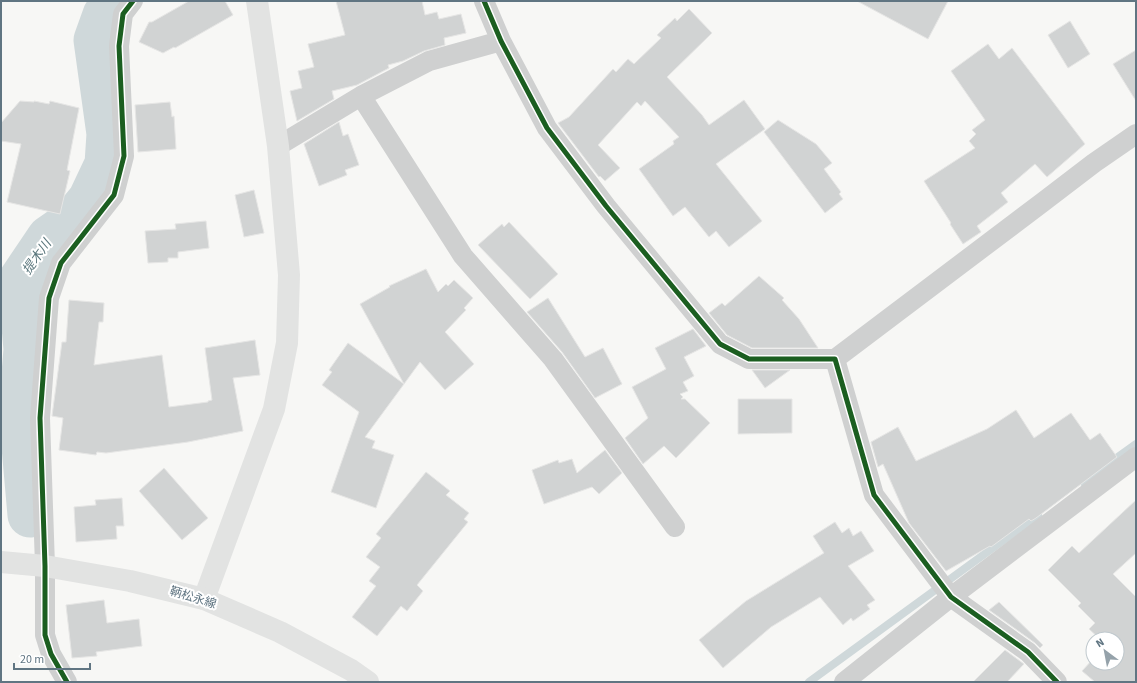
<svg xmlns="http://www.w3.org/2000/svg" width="1137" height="683" viewBox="0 0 1137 683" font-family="'Source Sans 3','Noto Sans JP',sans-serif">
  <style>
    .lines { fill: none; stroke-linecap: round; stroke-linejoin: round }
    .stream { stroke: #cfd8da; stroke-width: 8 }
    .river { stroke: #cfd8da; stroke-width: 45 }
    .building { fill: #d1d3d3; stroke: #e6e6e5 }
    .street { stroke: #cfd0d0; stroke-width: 20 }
    .secondary { stroke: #e2e3e2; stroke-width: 22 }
    .primary { stroke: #e2e3e2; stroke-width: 22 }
    .cycleway-casing { stroke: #fff; stroke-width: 8 }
    .cycleway { stroke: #1b5e20; stroke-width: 5 }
    .labels { text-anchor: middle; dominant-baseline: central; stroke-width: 4; stroke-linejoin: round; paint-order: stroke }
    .street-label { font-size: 12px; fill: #607582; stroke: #fff }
    .water-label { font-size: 13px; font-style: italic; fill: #5a767c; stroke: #fff }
  </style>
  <rect width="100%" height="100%" fill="#f7f7f5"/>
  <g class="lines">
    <path class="stream" d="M1083,482L1136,444
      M809,682L1038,515"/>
    <path class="river" d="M30,515L21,412L26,349L20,281L49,238L72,222L90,200L107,164L109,134L96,40L105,15L115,1"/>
  </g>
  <path class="building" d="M189,1H225L233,15L175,48L174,47L163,53L139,42L149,22H152Z
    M336,1H422L425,15L437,12L439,19L461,14L466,33L444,38L445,45L424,51L403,61L388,65L389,68L357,85L332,91L334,99L297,121L290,91L302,88L298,71L314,67L308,44L345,35Z
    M857,1H948L928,39Z
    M689,9L712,33L667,77L702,115L709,125L744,100L765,129L716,164L762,221L729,247L716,231L709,237L685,207L673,216L639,169L674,144L673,141L679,137L645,101L641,106L637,102L598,145L620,168L605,181L600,176L599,177L558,123L569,117L613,69L616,72L628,59L634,64L661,38L657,35L675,18L677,21Z
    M1070,21L1090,54L1068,68L1048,35Z
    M988,44L999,59L1012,48L1085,144L1047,177L1035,164L1001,193L1008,202L977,226L981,232L963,244L950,224L951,223L924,181L975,148L969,141L976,134L972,130L985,120L951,71Z
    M1136,50V101L1113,64Z
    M20,101L34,102V101L49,104L50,101L79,108L67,170L70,171L60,214L7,202L21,144L1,141V123Z
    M170,102L172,117L174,116L176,149L138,152L135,105Z
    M778,120L816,144L832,163L824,169L841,192L839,194L843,199L825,213L764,132Z
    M339,122L343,136L348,134L359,165L345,170L347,175L319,186L304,144Z
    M254,190L264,233L244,237L235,195Z
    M206,221L209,248L178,252V258H168V262L148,263L145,231L176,229L175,224Z
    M509,222L558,274L530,299L478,245L502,224L504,227Z
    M426,269L438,292L446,284L448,286L454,280L473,298L464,308L466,310L445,332L474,364L445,390L420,362L404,384L360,304L390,287L389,286Z
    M759,276L784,298L782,300L799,319L818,348H752L727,335L709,313L722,303L725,306Z
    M548,298L585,357L603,348L622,384L595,398L562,352L527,312Z
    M69,300L104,303L103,322H99L94,365L162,355L169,407L208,402V401L212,400L205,348L255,340L260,375L233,378L243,431L188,442L106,453L97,452L96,455L59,450L63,418L52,416L62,342H66Z
    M693,329L706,346L684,357L694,376L683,382L688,391L680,394L683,397L681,399H685L710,423L676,458L664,446L643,464L625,438L648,418L632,387L666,369L655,348Z
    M348,343L404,384L365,437L375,441L372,448L394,455L376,508L331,492L359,412L322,385L332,372L329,370Z
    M752,370H790L765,388Z
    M738,399H792V433L738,434Z
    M1016,410L1034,438L1071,413L1090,440L1100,433L1117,457L1036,518L1031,521L1029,519L991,547L990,546L946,571L909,523L883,464L878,467L871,442L898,427L916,461L987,429Z
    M605,450L622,473L599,494L592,487L544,504L532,470L558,460L559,463L572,459L577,473Z
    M164,468L208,518L182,540L139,491Z
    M426,472L450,491L446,495L469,513L464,519L468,522L417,585L423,591L407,611L401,606L377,636L352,617L376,586L369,581L380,567L366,557L381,538L376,534Z
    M122,498L124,526H116L117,539L76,542L74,507L96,505L95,500Z
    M1136,500V553L1113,574L1136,597V682H1095L1082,671L1093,659V663H1117V639H1100L1089,629L1095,623L1078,606L1081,603L1048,570L1072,546L1079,553Z
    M835,522L842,533L849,528L853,536L861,531L874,551L848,566L875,600L867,605L870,609L853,621L851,618L843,625L820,597L771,627L723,668L699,640L746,601L824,553L813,536Z
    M104,600L107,623L139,619L142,646L96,652L97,656L72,658L66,605Z
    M999,602L1043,645L1040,648L1035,643L989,610Z
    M1005,650L1024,664L1007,682H973Z"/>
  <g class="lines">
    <path class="street" d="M484,1L501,41L547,128L606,206L720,344L749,359H835L874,495L951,597L1028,652L1057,682
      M501,41L429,61L361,96L463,256L553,359L675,527
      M278,146L361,96
      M835,359L1043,202L1094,163L1136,134
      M67,682L51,654L45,635V566L40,418L49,298L61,263L114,195L124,156L119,46L123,14L133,1
      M844,682L951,597L1136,457"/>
    <path class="secondary" d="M204,599L274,409L287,343L289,275L278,146L257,1"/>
    <path class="primary" d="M1,562L45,566L130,581L204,599L280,632L351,670L368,682"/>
    <defs>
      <path id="cycleway" d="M484,1L501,41L547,128L606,206L720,344L749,359H835L874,495L951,597L1028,652L1057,682
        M67,682L51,654L45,635V566L40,418L49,298L61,263L114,195L124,156L119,46L123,14L133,1"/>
    </defs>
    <use href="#cycleway" class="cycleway-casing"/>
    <use href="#cycleway" class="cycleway"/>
  </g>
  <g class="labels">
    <g class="street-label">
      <text transform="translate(193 598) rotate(17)">鞆松永線</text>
    </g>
    <g class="water-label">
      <text transform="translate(37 257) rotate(-55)">提木川</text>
    </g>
  </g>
  <rect width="1137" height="683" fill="none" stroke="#607582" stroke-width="4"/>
  <g transform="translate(1105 651) rotate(328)"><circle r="19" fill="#ffffff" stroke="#bfc8cd"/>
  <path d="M0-3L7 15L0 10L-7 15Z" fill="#95a2aa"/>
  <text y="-6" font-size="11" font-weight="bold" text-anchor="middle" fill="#607582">N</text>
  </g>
  <path d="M14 663v6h76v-6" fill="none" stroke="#607582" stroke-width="2"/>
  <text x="20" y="663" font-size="12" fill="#607582" stroke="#ffffff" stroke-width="3" paint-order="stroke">20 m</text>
</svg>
